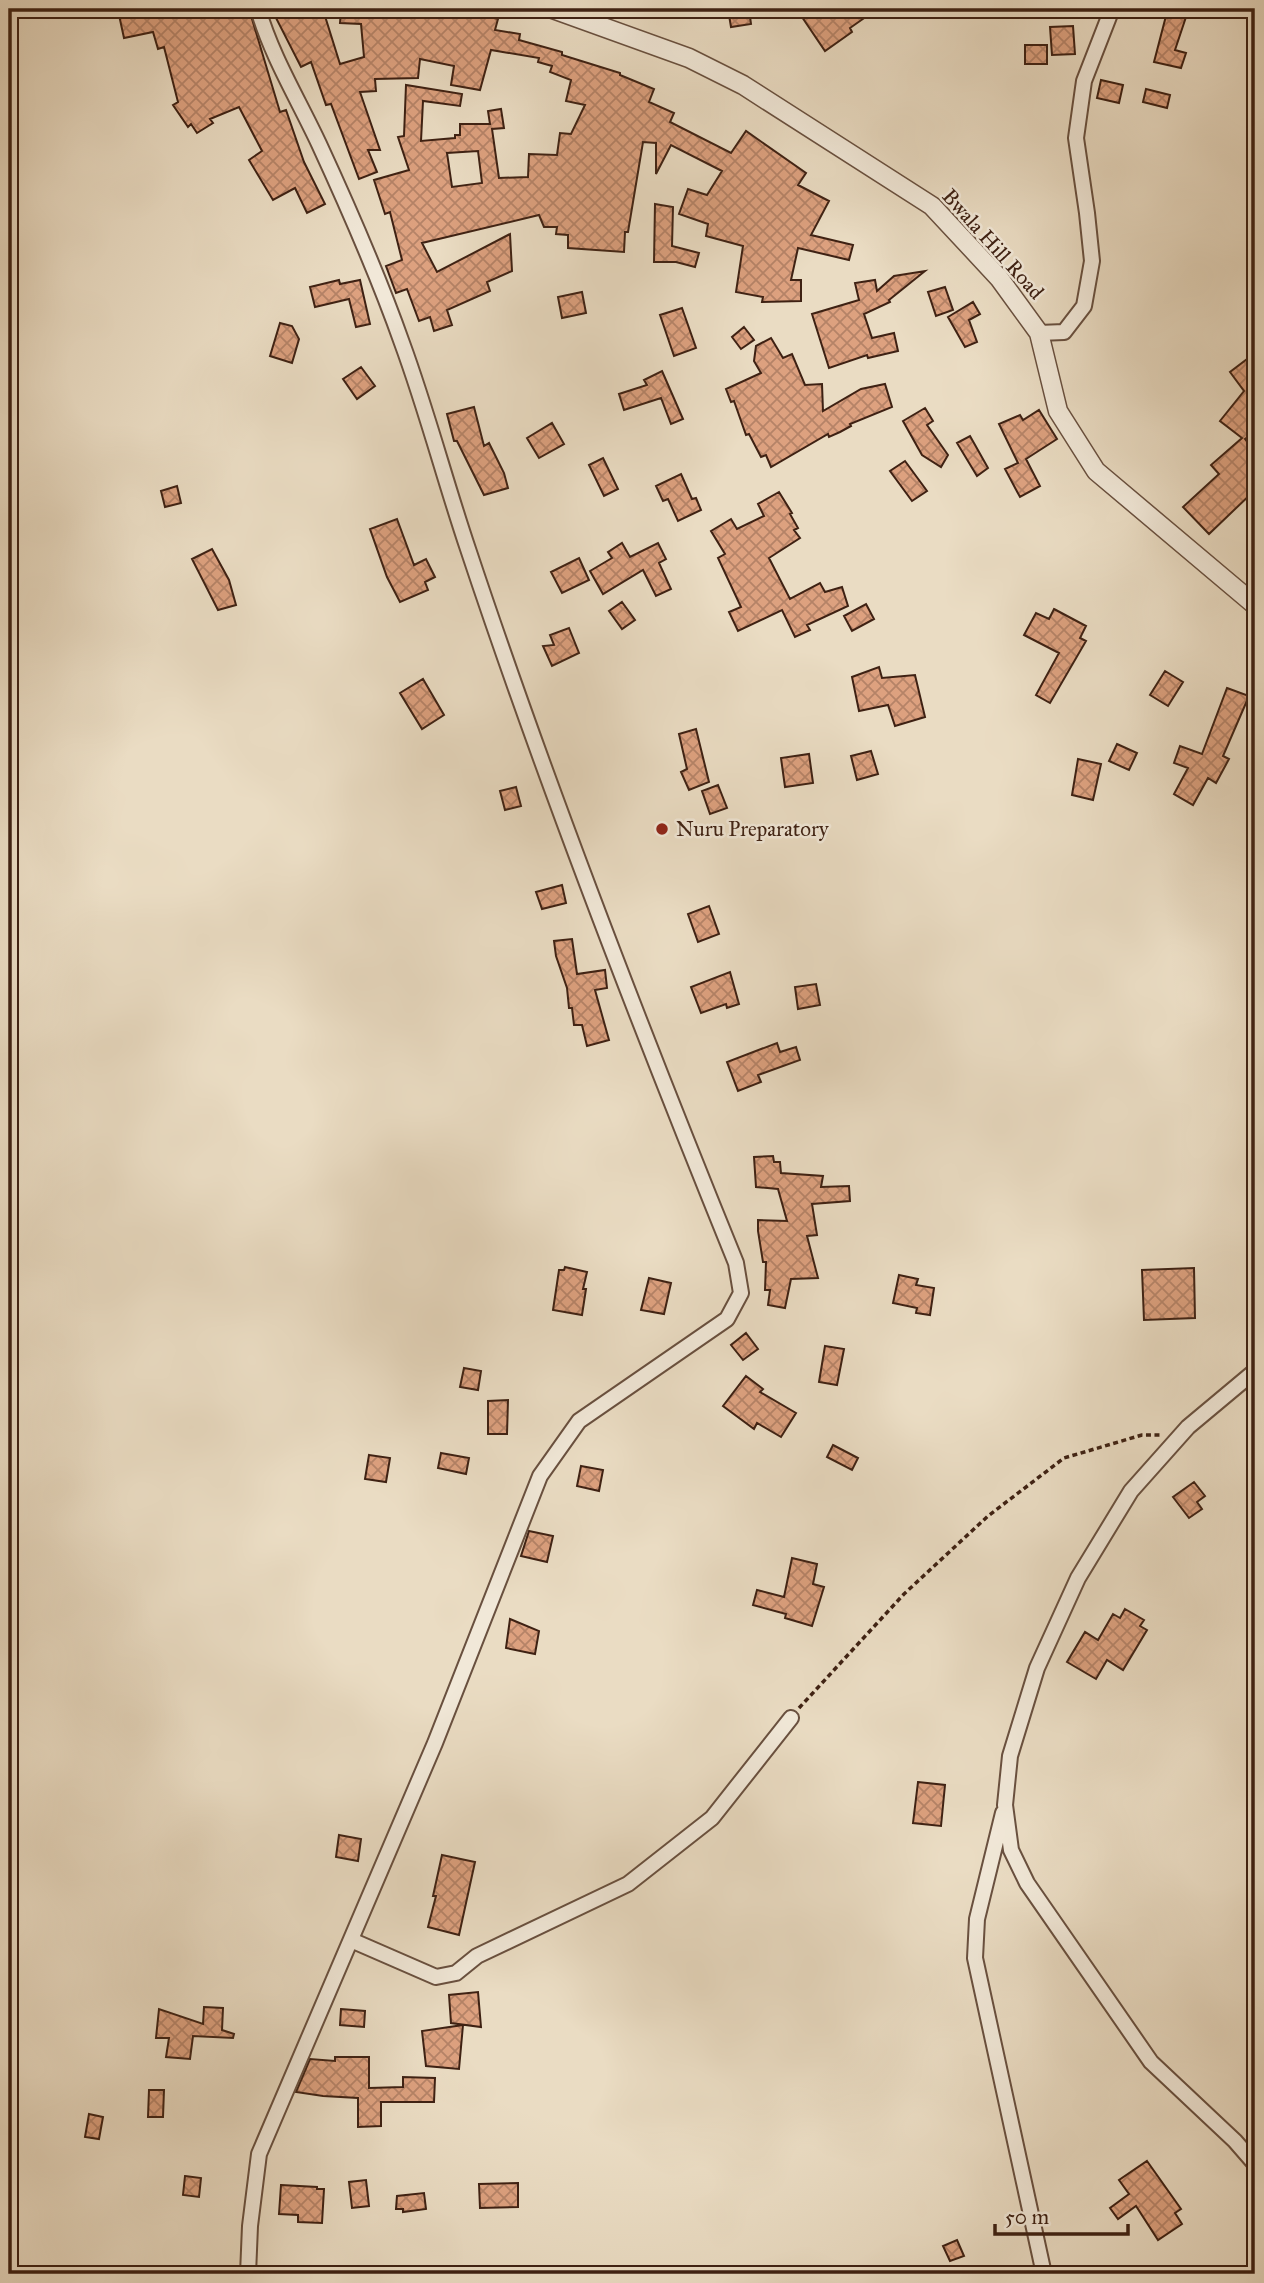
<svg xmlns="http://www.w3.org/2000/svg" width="1264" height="2283" viewBox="0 0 1264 2283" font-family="'IM FELL Great Primer',serif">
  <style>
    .building { fill: url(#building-cross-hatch); stroke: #3e2113; stroke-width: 2; fill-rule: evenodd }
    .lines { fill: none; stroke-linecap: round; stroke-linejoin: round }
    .minor-casing { stroke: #69503f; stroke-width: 18 }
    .tertiary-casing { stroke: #69503f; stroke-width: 21 }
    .path { stroke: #3e2113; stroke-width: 3.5; stroke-dasharray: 5 3.5; stroke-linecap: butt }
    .minor { stroke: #f1e8d8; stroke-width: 14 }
    .tertiary { stroke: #f1e8d8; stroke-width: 18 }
    .poi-dot { fill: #8f2418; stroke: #f1e8d8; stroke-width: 2.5 }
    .labels { text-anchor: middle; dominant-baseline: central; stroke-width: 5; stroke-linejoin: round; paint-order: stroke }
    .street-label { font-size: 21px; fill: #3e2113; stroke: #f1e8d8 }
    .poi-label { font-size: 21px; fill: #3e2113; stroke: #f1e8d8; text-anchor: start }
  </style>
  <defs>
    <pattern id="building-cross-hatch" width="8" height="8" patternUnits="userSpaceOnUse" patternTransform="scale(1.75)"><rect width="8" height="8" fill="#dda17f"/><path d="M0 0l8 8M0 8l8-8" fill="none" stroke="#b58367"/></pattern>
  </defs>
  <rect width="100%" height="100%" fill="#eadcc3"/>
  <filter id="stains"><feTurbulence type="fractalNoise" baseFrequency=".00286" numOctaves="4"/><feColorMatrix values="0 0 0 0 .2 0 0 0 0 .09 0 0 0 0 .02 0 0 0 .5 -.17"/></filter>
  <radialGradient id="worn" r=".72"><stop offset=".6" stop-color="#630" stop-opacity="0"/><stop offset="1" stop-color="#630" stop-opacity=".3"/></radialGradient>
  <path class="building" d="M147,9H249L280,112L286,110L304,162L325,204L307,213L295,188L273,200L249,160L262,151L239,107L210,119L213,123L197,133L191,124L188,127L173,105L178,102L164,47L158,49L153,32L124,38L119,15Z
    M341,9H466L498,19L495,30L520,34L519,40L562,52V55L620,73V75L654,89L649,102L674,113L670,122L731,153L746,131L806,173L798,185L829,201L811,235L853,245L849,260L798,248L791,280H801V301L762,302L763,297L736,292L743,246L706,236L708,224L679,214L688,189L707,195L722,171L671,145L656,174V143L643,142L628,232H625L624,252L568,248V235L556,234L557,227H544L539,215L422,243L437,272L510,234L512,271L487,282L490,291L447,310L452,325L434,331L430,317L419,321L407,289L396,293L386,266L402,260L390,212L385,214L374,180L409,170L398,137L404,136L406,85L462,94L460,106L423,101L421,141L455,138V135H460V124H490L488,111L501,109L504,128L492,129L499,178L528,177L529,154L557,155L560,133L571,134L585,105L566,101L571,80L550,72L552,66L538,62L539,58L491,50L480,90L451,85L454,66L420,59L418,78L375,79L376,91L360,92L380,150H368L377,172L359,179L331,104L326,105L311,62L301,67L275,16L299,10L324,13L340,64L364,57L361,24L340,23ZM478,151L482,183L452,187L447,153Z
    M728,9H749L751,24L731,27Z
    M814,9H877L850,28L852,32L825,51L802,17Z
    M1167,12L1186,17L1175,50L1186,53L1181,68L1154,62Z
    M1073,26L1075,54L1052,55L1050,27Z
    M1025,45H1047V64H1025Z
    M1101,80L1123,85L1119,103L1097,98Z
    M1146,89L1170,95L1167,108L1143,102Z
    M655,204L673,207L672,246L699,253L695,267L676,262H654Z
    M925,271L889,300L890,302L864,314L872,338L894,333L898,351L868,358L867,355L829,368L812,314L859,300L855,283L875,280L877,291L894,276Z
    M339,280L340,284L360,280L370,324L356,327L349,299L315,307L310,287Z
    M945,287L953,310L936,316L928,292Z
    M582,292L586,313L562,318L558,297Z
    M973,302L980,314L969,320L977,342L965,347L948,317Z
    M682,308L696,348L674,356L660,315Z
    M280,323L292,326L299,339L292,363L270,356Z
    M744,327L754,340L741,349L732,337Z
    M771,338L783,358L792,354L805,385L822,384L823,411L861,389L885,384L892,407L850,424L851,426L840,432L829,437L828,434L771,467L766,455L761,457L749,434L746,435L734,401L731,402L726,389L761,373L754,361L756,346Z
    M1255,353V432L1245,439L1255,452V490L1209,534L1183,507L1219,474L1211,465L1242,438L1220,421L1244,391L1230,372Z
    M361,367L375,386L357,399L343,379Z
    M662,371L683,419L671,424L661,398L624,410L619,394L647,385L644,380Z
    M474,407L484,446L489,443L504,473L508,488L484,495L457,441H454L447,414Z
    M925,408L933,421L927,425L948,455L941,467L922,455L903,421Z
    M1039,410L1057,439L1026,459L1040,486L1020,497L1005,469L1018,463L999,424L1020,415L1023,420Z
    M552,423L564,444L539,458L527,438Z
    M970,436L988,468L977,476L957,443Z
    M603,458L618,489L604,496L589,465Z
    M905,461L927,491L912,501L890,471Z
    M681,474L692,499L696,498L701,510L678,521L668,499L663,501L656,486Z
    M177,486L181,503L165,507L161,491Z
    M779,492L792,513L790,514L798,528L794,530L800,538L769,558L790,599L820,583L825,592L842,587L848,606L807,625L810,630L795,637L782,610L738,631L729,612L741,607L718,558L725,554L711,531L731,519L737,529L764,516L758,504Z
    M397,519L414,565L426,559L435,577L425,582L428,590L400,602L387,577L370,529Z
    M622,543L630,557L658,543L666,559L659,563L671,589L656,596L643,570L603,594L590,571L612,558L608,552Z
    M212,549L229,580L236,605L218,610L192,559Z
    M579,558L589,580L562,593L551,572Z
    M622,602L635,620L622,629L609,611Z
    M866,604L874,619L852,631L844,616Z
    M1054,609L1086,626L1080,638L1086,641L1050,703L1036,695L1059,653L1024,635L1036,613L1049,619Z
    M569,628L579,653L552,666L543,646L554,645L550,635Z
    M879,667L882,678L915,675L925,717L895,726L888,705L859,711L852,677Z
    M1165,671L1183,682L1168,706L1150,695Z
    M423,679L444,715L422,729L400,693Z
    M1227,688L1249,696L1223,756L1229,759L1216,783L1208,778L1193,805L1174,794L1188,768L1174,763L1180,746L1202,754Z
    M696,729L709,782L689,790L681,772L687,769L679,734Z
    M1117,744L1137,753L1129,770L1109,761Z
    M871,751L878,774L857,780L851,756Z
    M809,754L813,783L785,787L781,758Z
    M1078,759L1101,764L1093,800L1072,795Z
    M718,785L727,808L710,814L702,791Z
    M516,787L521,806L505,810L500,791Z
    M562,885L566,903L542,909L536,892Z
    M709,906L719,934L698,942L688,914Z
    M572,939L577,974L605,970L607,988L595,990L609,1040L587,1046L582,1025H574L572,1008H569L567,988L556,956L554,941Z
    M730,972L739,1004L727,1008L726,1004L701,1013L691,987Z
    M816,984L820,1005L798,1009L795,987Z
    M777,1043L780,1052L796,1047L800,1060L758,1075L761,1082L738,1091L727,1062Z
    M773,1156L774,1162H780L781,1173L823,1176L821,1187L849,1186L850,1201L812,1204L817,1235L807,1236L818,1278L791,1279L785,1308L768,1305L770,1290H765L766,1262H763L758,1231V1220L787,1221L778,1189L756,1187L754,1157Z
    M565,1267L587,1272L583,1289H586L582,1315L553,1310L559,1270H564Z
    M1194,1268L1195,1318L1144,1320L1142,1270Z
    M899,1275L918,1279L916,1285L934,1288L930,1315L916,1313L917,1308L893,1303Z
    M649,1278L671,1283L664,1314L641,1310Z
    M746,1333L758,1349L743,1360L731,1345Z
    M825,1346L844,1349L837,1385L819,1382Z
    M464,1368L481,1371L478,1390L460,1387Z
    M746,1376L763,1389L760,1392L796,1413L781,1437L757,1423L754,1429L723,1406Z
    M508,1400L507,1434H488V1401Z
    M833,1445L858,1458L852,1470L827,1457Z
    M441,1453L469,1458L466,1474L438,1468Z
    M369,1455L390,1458L386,1482L365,1479Z
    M581,1466L603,1470L599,1491L577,1486Z
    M1194,1482L1205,1496L1197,1502L1202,1509L1189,1518L1173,1497Z
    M529,1531L553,1536L547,1562L521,1556Z
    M792,1558L817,1564L813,1584L824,1587L812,1626L785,1618L786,1614L753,1605L757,1590L784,1597Z
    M1125,1609L1144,1620L1140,1626L1147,1630L1123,1670L1107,1660L1096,1679L1067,1662L1085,1632L1098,1640L1113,1614L1120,1618Z
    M510,1619L539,1631L535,1654L506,1648Z
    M918,1782L945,1785L941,1826L913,1823Z
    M339,1835L361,1839L358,1861L336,1857Z
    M442,1855L475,1862L459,1935L428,1927L436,1896H433Z
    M478,1992L481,2027L451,2023L449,1995Z
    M204,2007L223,2008L222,2030L234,2034L233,2038L193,2036L190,2059L166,2057L169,2038H156L159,2009L203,2024Z
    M341,2009L365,2011L364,2027L340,2025Z
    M463,2025L459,2069L426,2066L422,2031Z
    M335,2057H369V2088L403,2087V2077L435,2078L434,2102H381V2126L358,2127V2098L323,2096L296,2092L310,2059L335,2061Z
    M149,2090H164L163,2117H148Z
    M89,2114L103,2117L99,2139L85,2137Z
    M1147,2161L1181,2209L1175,2213L1182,2224L1158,2240L1136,2206L1118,2219L1110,2208L1129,2194L1119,2180Z
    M185,2176L201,2178L199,2197L183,2195Z
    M366,2180L369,2206L352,2208L349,2182Z
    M518,2183V2207L480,2208L479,2184Z
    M281,2185L317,2187V2189H324L322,2223L298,2222V2215L279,2214Z
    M424,2193L426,2209L403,2212V2209H396L397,2196Z
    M957,2240L964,2256L950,2261L943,2246Z"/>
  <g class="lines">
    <defs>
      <path id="minor" d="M1039,333L1064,332L1084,306L1092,261L1087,213L1076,138L1084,81L1112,9
        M1255,1371L1188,1427L1131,1491L1078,1578L1037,1668L1010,1756L1005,1805L1011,1850L1027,1883L1151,2062L1235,2141L1255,2164
        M1003,1813L977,1919L975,1958L1044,2274
        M351,1940L436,1977L456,1973L477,1956L628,1884L712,1818L791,1718
        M248,2274L250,2226L259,2154L435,1743L540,1476L579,1421L727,1319L741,1293L736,1263C640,1027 548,790 468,549C445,481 427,411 402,343C378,275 349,209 319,144C298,99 272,57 258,9"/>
      <path id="tertiary" d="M553,9L689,58L743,85L932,206L999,278L1039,333L1058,411L1096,471L1255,605"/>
    </defs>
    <use href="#minor" class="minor-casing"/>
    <use href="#tertiary" class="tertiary-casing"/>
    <path class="path" d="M799,1708L904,1594L988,1516L1064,1458L1142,1435H1160"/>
    <use href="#minor" class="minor"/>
    <use href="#tertiary" class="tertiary"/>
  </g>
  <circle class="poi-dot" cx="662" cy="829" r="7"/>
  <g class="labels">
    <g class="street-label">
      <text transform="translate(993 244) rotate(48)">Bwala Hill Road</text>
    </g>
    <g class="poi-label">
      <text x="676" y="829">Nuru Preparatory</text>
    </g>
  </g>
  <rect width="1264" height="2283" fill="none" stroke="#eadcc3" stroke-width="35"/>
  <rect x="10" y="10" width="1243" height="2262" fill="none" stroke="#3e2113" stroke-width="3.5"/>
  <rect x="18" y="18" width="1229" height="2248" fill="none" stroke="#3e2113" stroke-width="2"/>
  <path d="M995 2224v10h133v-10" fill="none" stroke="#3e2113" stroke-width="3.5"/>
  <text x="1005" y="2224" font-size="21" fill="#3e2113" stroke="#f1e8d8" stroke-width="5" paint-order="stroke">50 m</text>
  <rect width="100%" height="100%" filter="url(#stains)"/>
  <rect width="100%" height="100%" fill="url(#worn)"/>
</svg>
